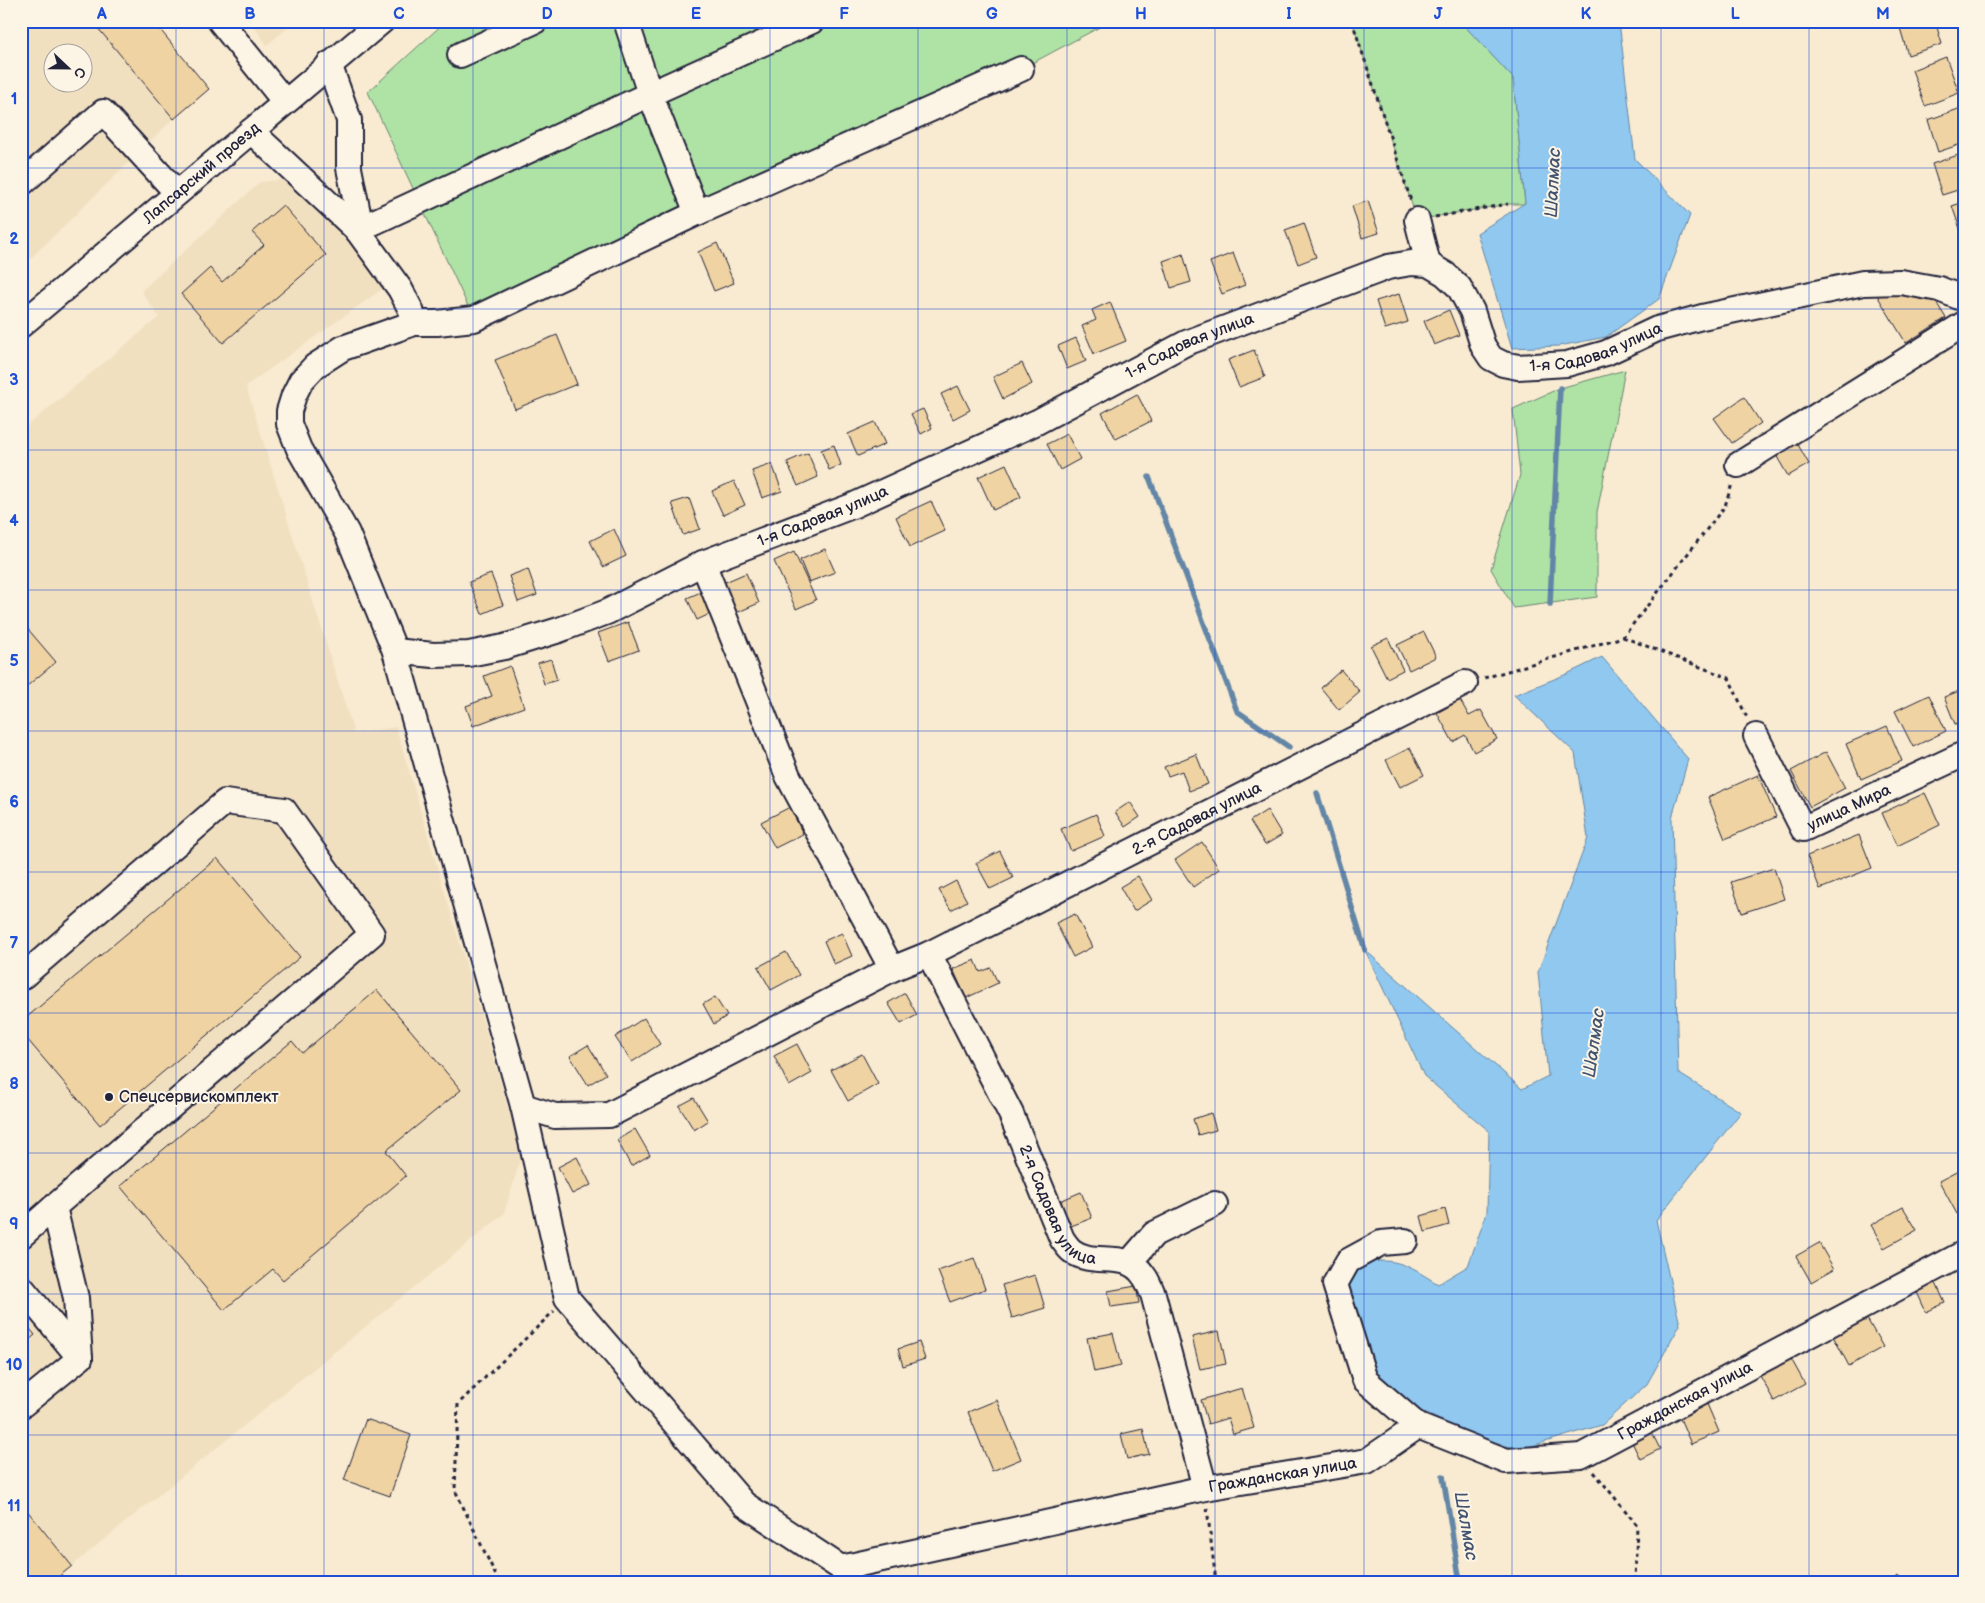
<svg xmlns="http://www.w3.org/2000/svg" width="1985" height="1603" viewBox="0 0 1985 1603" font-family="'Balsamiq Sans',sans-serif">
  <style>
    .built { fill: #f1e0c0; fill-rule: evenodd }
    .green { fill: #afe3a5; stroke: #688270 }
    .water { fill: #90c8ef; stroke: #6486a7 }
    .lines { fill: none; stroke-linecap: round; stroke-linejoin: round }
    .stream { stroke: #6486a7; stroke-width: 5.5 }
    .building { fill: #efd3a3; stroke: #22223b }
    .minor-casing { stroke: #22223b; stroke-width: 28 }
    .path { stroke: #22223b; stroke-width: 3; stroke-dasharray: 4 4; stroke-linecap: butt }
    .minor { stroke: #fcf5e5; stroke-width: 24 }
    .grid { fill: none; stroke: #1d4ed8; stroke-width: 1; stroke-opacity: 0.55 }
    .poi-dot { fill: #22223b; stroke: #fcf5e5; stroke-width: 2 }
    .labels { text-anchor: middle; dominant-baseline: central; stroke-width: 4; stroke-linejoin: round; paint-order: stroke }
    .street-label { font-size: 16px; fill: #22223b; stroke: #fcf5e5 }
    .poi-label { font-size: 16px; fill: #22223b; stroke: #fcf5e5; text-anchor: start }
    .water-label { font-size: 18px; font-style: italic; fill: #435471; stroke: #fcf5e5 }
    .neatline { fill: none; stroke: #1d4ed8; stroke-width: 2 }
    .grid-label { font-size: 16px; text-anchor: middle; font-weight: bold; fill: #1d4ed8 }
  </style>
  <rect width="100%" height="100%" fill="#f8ebd1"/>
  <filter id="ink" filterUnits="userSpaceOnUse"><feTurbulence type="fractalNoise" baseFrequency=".02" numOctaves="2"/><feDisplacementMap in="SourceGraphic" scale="10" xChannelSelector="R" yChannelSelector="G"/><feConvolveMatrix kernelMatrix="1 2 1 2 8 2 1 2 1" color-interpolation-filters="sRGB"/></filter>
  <g filter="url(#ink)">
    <path class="built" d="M21,21H153L209,89L173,119L21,268ZM52,52H82V82H52Z
      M250,21H296L267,45Z
      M291,179L311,189L388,285L246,386L354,733L396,727L522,1154L504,1214L52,1582H21V431L159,317L141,291L260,182Z"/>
    <path class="green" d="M446,21H1111L1021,69L474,319L368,92Z
      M1352,21H1460L1513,78L1525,204H1508L1417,220Z
      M1625,370L1597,512V597L1514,608L1491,569L1520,475L1513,409L1560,388Z"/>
    <path class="water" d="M1460,21H1619L1635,159L1690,215L1659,299L1606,337L1559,346L1512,348L1477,233L1525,203L1513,78Z
      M1602,657L1688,759L1672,818L1678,1073L1741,1112L1656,1220L1680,1325L1647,1384L1602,1425L1518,1450L1464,1432L1400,1401L1368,1369L1347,1283L1356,1266C1393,1254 1407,1265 1438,1284L1468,1266L1487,1212L1489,1131L1424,1076L1365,950L1522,1089L1548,1076L1538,972L1588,838L1575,753L1514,695L1567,674Z"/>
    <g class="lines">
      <path class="stream" d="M1149,477L1237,711L1289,747
        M1550,604L1560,388
        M1317,793L1365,950
        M1443,1476L1460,1582"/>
    </g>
    <path class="building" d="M92,21H153L209,89L174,119Z
      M1898,21H1935L1942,44L1908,55Z
      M1946,57L1959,93L1925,106L1912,70Z
      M1964,107V143L1938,152L1928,120Z
      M1964,153V188L1942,195L1932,164Z
      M1368,201L1379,233L1362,238L1352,206Z
      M1964,202V237H1963L1952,206Z
      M283,205L326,255L223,343L181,294L210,268L222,282L264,245L252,232Z
      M1304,223L1316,257L1298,264L1285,230Z
      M717,243L734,283L714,291L698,252Z
      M1233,253L1245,285L1222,294L1210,262Z
      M1183,254L1191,282L1171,288L1163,261Z
      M1929,291L1946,318L1906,343L1875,292Z
      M1399,294L1408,322L1385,329L1376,301Z
      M1110,302L1126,341L1094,354L1082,326L1096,320L1092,310Z
      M1449,310L1459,335L1434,345L1424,321Z
      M557,335L577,384L515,409L495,360Z
      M1076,338L1086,361L1067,369L1058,346Z
      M1254,350L1265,377L1239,387L1228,360Z
      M1022,363L1032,384L1003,399L993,377Z
      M958,386L970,410L953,419L941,394Z
      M1137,394L1151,421L1116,439L1102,413Z
      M1744,397L1761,423L1732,443L1714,418Z
      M923,409L932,428L921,434L911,414Z
      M875,422L885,444L858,456L848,434Z
      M1067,434L1080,459L1060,470L1047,444Z
      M1797,443L1809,464L1788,476L1776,455Z
      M834,445L841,465L829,470L821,450Z
      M808,453L818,477L798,486L787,462Z
      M772,464L782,491L762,498L752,471Z
      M1006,464L1021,497L993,510L978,477Z
      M734,481L745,505L723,515L712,491Z
      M689,498L700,529L683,535L672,503Z
      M931,501L945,531L910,547L896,517Z
      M614,529L626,556L603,567L590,541Z
      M825,549L835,572L809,582L800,560Z
      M794,552L816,600L796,609L774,561Z
      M528,569L537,595L518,602L509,576Z
      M746,573L759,603L736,613L723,583Z
      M491,574L503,605L482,614L469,582Z
      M703,591L712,613L697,620L687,598Z
      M21,621L56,662L21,691Z
      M628,622L639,650L609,661L598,633Z
      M1424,632L1436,657L1409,670L1397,645Z
      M1388,638L1403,670L1387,678L1371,646Z
      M551,659L557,680L544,684L538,663Z
      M510,666L524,707L473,726L466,706L492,696L484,676Z
      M1341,670L1360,692L1339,710L1321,688Z
      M1964,689V721L1955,724L1944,697Z
      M1929,695L1946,731L1913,747L1895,711Z
      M1460,700L1469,716L1481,710L1497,739L1474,752L1465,735L1453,742L1437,713Z
      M1887,726L1902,761L1861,779L1846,744Z
      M1410,748L1424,775L1400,787L1386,760Z
      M1826,752L1845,788L1810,807L1791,771Z
      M1196,754L1208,784L1189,791L1182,771L1168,776L1164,767Z
      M1758,775L1776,817L1725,839L1708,797Z
      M1925,793L1940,825L1897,846L1882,813Z
      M1130,802L1140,817L1125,827L1115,812Z
      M790,807L803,834L775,848L761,822Z
      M1267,810L1282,835L1265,845L1250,821Z
      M1096,814L1105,836L1071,851L1061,829Z
      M1859,835L1872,868L1820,889L1807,856Z
      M1202,842L1219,869L1193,887L1175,860Z
      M1000,851L1013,878L990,889L976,863Z
      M217,858L300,957L100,1125L21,1032V1022Z
      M1774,868L1784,899L1742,913L1731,882Z
      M1138,876L1152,900L1134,911L1120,887Z
      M956,881L967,901L951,910L939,890Z
      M1075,914L1092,947L1073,957L1056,923Z
      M842,933L852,956L834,964L824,941Z
      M786,952L799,975L771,990L758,967Z
      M975,960L980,972L991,968L998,983L966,998L953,969Z
      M377,990L461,1090L386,1151L406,1176L283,1280L273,1269L224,1310L120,1186L292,1041L302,1053Z
      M905,993L917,1015L901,1024L888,1003Z
      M715,997L727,1016L714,1024L703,1004Z
      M644,1018L660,1044L632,1062L615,1037Z
      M797,1044L812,1073L789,1086L774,1056Z
      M588,1045L606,1074L588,1085L570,1056Z
      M862,1054L878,1084L848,1101L831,1070Z
      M694,1098L708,1121L694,1130L679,1106Z
      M1211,1113L1216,1130L1198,1135L1193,1119Z
      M635,1129L650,1155L631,1166L617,1140Z
      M577,1157L591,1185L572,1194L558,1167Z
      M1964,1168V1213L1958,1216L1939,1181Z
      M1081,1192L1092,1218L1071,1226L1060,1201Z
      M1903,1207L1917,1230L1884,1248L1871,1225Z
      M1445,1209L1449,1225L1425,1232L1421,1216Z
      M1819,1243L1834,1269L1811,1282L1796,1256Z
      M974,1258L985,1289L950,1302L938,1271Z
      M1035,1275L1045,1308L1012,1318L1002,1285Z
      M1935,1281L1945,1303L1926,1312L1916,1290Z
      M1136,1286L1139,1303L1111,1307L1108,1291Z
      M1866,1317L1883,1347L1849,1366L1833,1336Z
      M21,1318L35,1335L22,1346L21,1345Z
      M1219,1331L1226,1364L1200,1369L1192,1337Z
      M1113,1333L1121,1366L1094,1372L1087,1338Z
      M919,1342L925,1359L903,1366L898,1349Z
      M1790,1357L1805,1384L1774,1401L1759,1374Z
      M1242,1388L1254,1428L1233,1434L1228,1418L1208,1424L1201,1400Z
      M997,1400L1021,1459L992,1471L968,1412Z
      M1707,1404L1719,1432L1691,1444L1679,1416Z
      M366,1419L411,1435L390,1496L344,1480Z
      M1143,1429L1149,1454L1127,1459L1121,1434Z
      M1651,1431L1660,1449L1640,1459L1631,1440Z
      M21,1503L72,1566L52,1582H21Z
      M1898,1576L1903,1582H1891Z"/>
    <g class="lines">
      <defs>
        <g id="minor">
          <path d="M220,21L285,102"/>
          <path d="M626,21L650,94L697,213"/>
          <path d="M460,55L535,21"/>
          <path d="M329,64L349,120V168L359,218L357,230"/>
          <path id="s1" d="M1021,69L697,213L474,319L437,323H414L343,348L315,366L301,381L294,395L289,411V424L299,449L347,533L395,651L523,1106L567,1298L744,1504L841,1568L1205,1488L1367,1461L1418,1426L1506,1461L1581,1456L1964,1253"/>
          <path d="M251,131L357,230L400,289L411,310L414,323"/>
          <path d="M21,184L103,112L177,193"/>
          <path d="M1417,220L1428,264"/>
          <path d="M357,230L650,94L812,21"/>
          <path id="s2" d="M21,325L382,21"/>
          <path d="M1738,465L1964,324"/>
          <path d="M703,563L788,776L892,969"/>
          <path id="s3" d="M395,651L433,655L469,654L504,647L559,630L607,612L703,563L852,506L1037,422L1186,343L1388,267L1411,263L1428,264L1445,274L1459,287L1472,311L1483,346L1491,358L1503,364L1518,367L1567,364L1606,353L1657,329L1702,317L1863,283L1901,282L1939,289L1964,299"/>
          <path id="s4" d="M1756,736L1803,829L1964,754"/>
          <path id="s5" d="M929,954L1011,1114L1062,1239C1065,1243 1068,1248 1072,1251C1094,1268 1126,1248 1144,1276C1148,1281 1150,1288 1153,1294L1205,1488"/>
          <path d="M21,978L225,802L284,810L372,934L54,1207L76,1298L80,1358L21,1406"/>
          <path id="s6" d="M523,1106L555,1116L609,1115L892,969L929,954L1465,683"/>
          <path d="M21,1236L54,1207"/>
          <path d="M1405,1241L1381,1243L1348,1261L1335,1284L1365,1380L1418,1426"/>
          <path d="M1129,1263L1154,1234L1215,1204"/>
          <path d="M21,1287L80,1358"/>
        </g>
      </defs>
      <use href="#minor" class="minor-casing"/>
      <path class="path" d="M1352,21L1411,201
        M1435,217L1508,204
        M1623,637L1729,678L1747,718
        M1484,678L1623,637L1725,506L1732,484
        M1594,1472L1637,1525L1635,1582
        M1207,1508L1216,1582
        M499,1582L455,1490L458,1404L554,1311"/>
      <use href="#minor" class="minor"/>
    </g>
  </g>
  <path class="grid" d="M176,21V1582M324,21V1582M473,21V1582M621,21V1582M770,21V1582M918,21V1582M1067,21V1582M1215,21V1582M1364,21V1582M1512,21V1582M1661,21V1582M1809,21V1582M21,168H1964M21,309H1964M21,450H1964M21,590H1964M21,731H1964M21,872H1964M21,1013H1964M21,1153H1964M21,1294H1964M21,1435H1964"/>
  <circle class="poi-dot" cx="109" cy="1097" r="5"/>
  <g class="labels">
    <g class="street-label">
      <text stroke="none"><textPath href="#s2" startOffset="236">Лапсарский проезд</textPath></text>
      <text stroke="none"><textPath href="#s3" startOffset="1341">1-я Садовая улица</textPath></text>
      <text stroke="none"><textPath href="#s3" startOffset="860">1-я Садовая улица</textPath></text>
      <text stroke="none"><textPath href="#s3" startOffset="455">1-я Садовая улица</textPath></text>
      <text stroke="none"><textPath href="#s4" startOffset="155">улица Мира</textPath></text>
      <text stroke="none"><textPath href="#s6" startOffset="746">2-я Садовая улица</textPath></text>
      <text stroke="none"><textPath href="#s5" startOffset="285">2-я Садовая улица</textPath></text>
      <text stroke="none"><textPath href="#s1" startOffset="3031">Гражданская улица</textPath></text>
      <text stroke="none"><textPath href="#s1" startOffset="2596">Гражданская улица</textPath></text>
    </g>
    <g class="poi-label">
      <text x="119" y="1097">Спецсервискомплект</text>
    </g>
    <g class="water-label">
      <text transform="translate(1553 183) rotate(-87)">Шалмас</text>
      <text transform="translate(1594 1043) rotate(-82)">Шалмас</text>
      <text transform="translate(1466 1526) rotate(80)">Шалмас</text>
    </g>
  </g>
  <rect width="1985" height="1603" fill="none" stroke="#fcf5e5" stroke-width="55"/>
  <g transform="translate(68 68) rotate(112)"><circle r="24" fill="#fcf5e5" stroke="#a5a1a1"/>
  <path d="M0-4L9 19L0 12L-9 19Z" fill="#22223b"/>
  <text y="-8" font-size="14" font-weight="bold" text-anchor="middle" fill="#22223b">С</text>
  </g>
  <rect x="28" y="28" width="1930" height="1548" class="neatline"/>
  <g class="grid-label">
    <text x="102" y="19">A</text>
    <text x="250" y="19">B</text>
    <text x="399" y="19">C</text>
    <text x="547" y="19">D</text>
    <text x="696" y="19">E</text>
    <text x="844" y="19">F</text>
    <text x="992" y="19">G</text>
    <text x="1141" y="19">H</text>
    <text x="1289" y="19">I</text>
    <text x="1438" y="19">J</text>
    <text x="1586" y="19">K</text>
    <text x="1735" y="19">L</text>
    <text x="1883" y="19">M</text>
    <text x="14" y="104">1</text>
    <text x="14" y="244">2</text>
    <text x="14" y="385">3</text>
    <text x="14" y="526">4</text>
    <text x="14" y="666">5</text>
    <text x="14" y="807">6</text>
    <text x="14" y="948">7</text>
    <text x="14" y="1089">8</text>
    <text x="14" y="1229">9</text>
    <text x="14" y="1370">10</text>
    <text x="14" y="1511">11</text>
  </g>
</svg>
